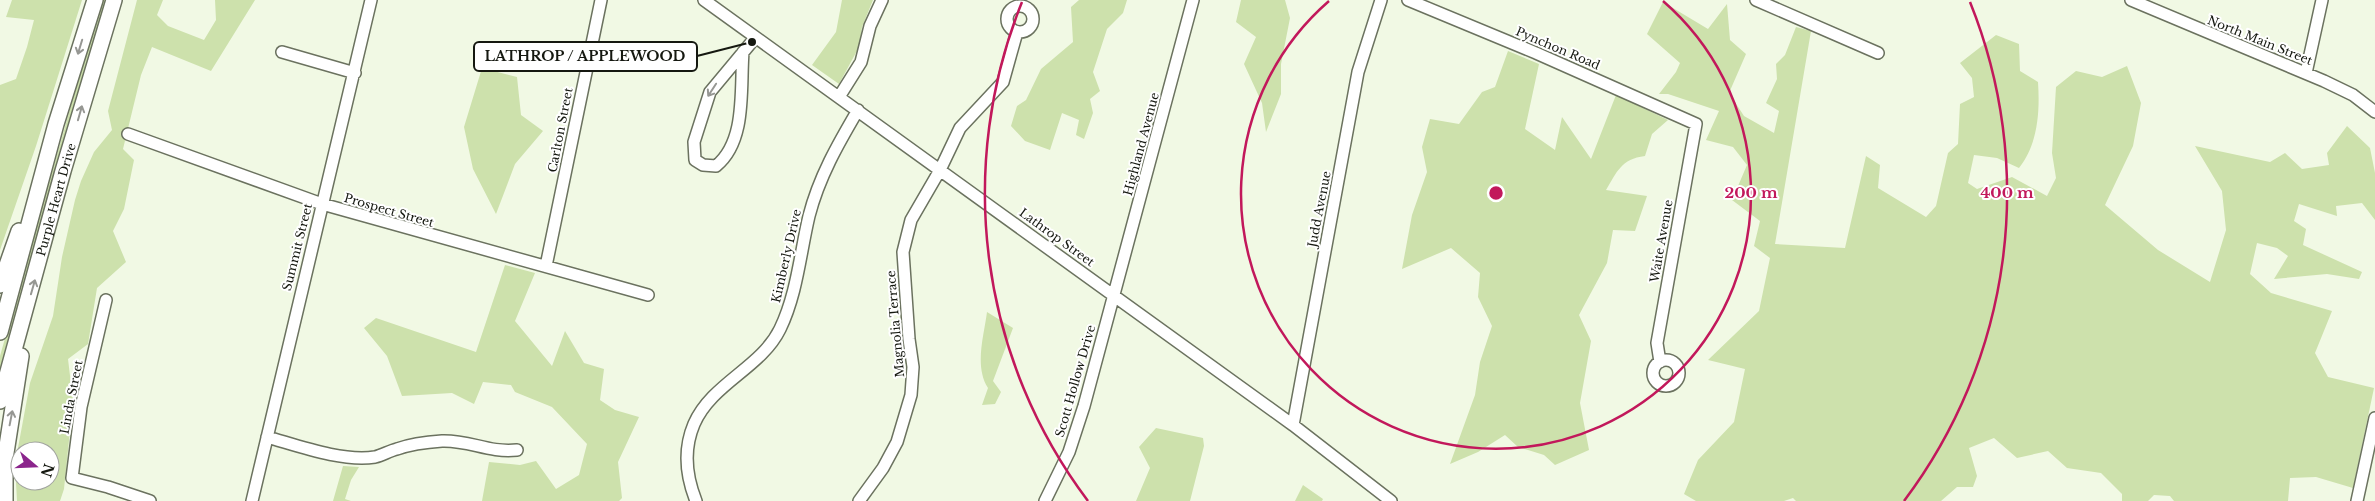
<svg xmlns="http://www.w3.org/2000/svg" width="2375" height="501" viewBox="0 0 2375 501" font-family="'Libre Baskerville',serif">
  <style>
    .green { fill: #cde1ac; fill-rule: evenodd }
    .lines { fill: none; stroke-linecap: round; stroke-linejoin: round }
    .minor-casing { stroke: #6b725f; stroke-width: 14 }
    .major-casing { stroke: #6b725f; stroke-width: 18 }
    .minor { stroke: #fff; stroke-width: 11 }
    .major { stroke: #fff; stroke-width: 15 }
    .oneway { stroke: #969793 }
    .ring { fill: none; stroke: #c2185b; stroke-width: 2.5 }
    .labels { text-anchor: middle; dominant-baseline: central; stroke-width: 4; stroke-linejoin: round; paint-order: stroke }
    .street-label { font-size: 12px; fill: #151810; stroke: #fff }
    .centre { fill: #c2185b; stroke: #fff; stroke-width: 2.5 }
    .ring-label { font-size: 15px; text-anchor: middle; font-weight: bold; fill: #c2185b; stroke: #fff; stroke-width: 4; stroke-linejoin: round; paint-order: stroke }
    .leader { fill: none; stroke: #151810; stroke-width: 2 }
    .callout-dot { fill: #151810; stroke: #fff; stroke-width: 2 }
    .callout { fill: #fff; stroke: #151810; stroke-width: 2 }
    .callout-label { font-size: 14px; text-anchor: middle; font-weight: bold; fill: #151810 }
  </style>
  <rect width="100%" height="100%" fill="#f1f9e4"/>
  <path class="green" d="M12,0H82L36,146L0,250V85L16,79L27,47L34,20L6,17Z
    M101,0H108L0,382V356Z
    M137,0H163L157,15L168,26L204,40L216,20L215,0H255L211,71L152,47L141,75L123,149L134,160L124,209L113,231L126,262L97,288L88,344L68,359L73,401L64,489L60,501H17L15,464L30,383L53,316L62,257L75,200L81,181L94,152L112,130L108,111ZM20,451H50V481H20Z
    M842,0H873L862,27L859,47L839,84L812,65L836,32Z
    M1079,0H1127L1123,13L1107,29L1093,72L1100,91L1090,99L1093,113L1084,139L1076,135L1079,120L1062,113L1050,150L1025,141L1011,126L1017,106L1026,100L1041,69L1073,42L1071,7Z
    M1241,0H1285L1290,18L1281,64V94L1266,132L1262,103L1244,64L1256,37L1236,22Z
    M1663,2L1708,29L1727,4L1730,40L1746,54L1729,93L1744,116L1774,133L1779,111L1766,103L1777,79L1776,64L1785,55L1796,27L1811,31L1775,244L1845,248L1866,156L1880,165L1878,188L1926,217L1936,206L1948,153L1958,144L1960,104L1974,97L1972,78L1960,63L1996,35L2019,44L2020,71L2038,82C2040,112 2038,144 2019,168L1997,158L1974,155L1968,183L1977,189L2012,177L2047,196L2056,178L2052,153L2056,87L2076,71L2102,77L2127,66L2141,103L2133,146L2105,205L2158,250L2210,282L2226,230L2222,191L2195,146L2270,162L2285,153L2302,169L2329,165L2327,153L2347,126L2370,148L2375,173V220L2362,203L2336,206L2337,216L2299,204L2294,221L2306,229L2303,245L2362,272L2359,279L2327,274L2274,279L2288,256L2277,248L2257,243L2250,274L2271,293L2332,311L2315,353L2328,377L2374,388L2353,488L2316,477L2290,478L2288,501H2174L2170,496L2154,495L2148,501H2122V494L2101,473L2067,468L2048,451L2017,458L1994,438L1969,448L1977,476L1973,487H1957L1941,501H1796L1793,498L1784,501H1696L1684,494L1698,460L1734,422L1745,369L1708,360L1759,311L1770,258L1754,246L1760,221L1732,200L1747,165L1733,147L1706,140L1719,111L1668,94H1659L1676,72L1680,63L1647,34Z
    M1508,51L1539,64L1525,129L1555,150L1562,117L1591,159L1616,95L1668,120L1652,134L1645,156C1621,159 1617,172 1606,190L1647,196L1635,231L1613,230L1607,263L1579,315L1591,341L1580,403L1589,450L1555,465L1544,455L1518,447L1505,435L1478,452L1450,464L1475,395L1480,362L1492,326L1478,297L1480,273L1451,248L1402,269L1412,215L1427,172L1422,147L1430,119L1459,124L1482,92L1495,87Z
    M482,68L517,77L521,115L543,131L515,164L496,214L473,169L464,127Z
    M505,265L535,273L515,321L552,366L565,331L584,363L604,369L600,400L615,410L639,417L618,462L622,498L619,501H482L489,462L520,465L536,461L556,489L579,475L587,444L552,407L515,392L511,385L483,382L474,404L452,393L402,396L387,356L364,328L376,318L476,352Z
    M987,312L1013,328L993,381L1001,392L995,404L982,405L988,388C974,366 984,336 987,312Z
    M1156,428L1203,438L1204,446L1190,501H1136L1150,468L1139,447Z
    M343,466L359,467L351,480L345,499L351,501H333Z
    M1303,485L1323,499L1322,501H1295Z"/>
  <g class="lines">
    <defs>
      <path id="minor" d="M704,0L1293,425L1391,501
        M1408,0L1536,53L1696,124L1657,343L1660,362
        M1756,0L1878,53
        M2131,0L2324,81L2353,95L2375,112
        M1007 19a13 13 0 1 1 26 0a13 13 0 1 1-26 0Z
        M282,52L355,73
        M743,52C740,88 747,141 716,166L703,165L695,160L694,142L710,92L755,38
        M2306,73L2322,0
        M839,97L861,62L870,26L882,0
        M128,134L322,204L648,295
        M546,266L601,0
        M106,300L81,407L72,478L108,487L150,501
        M1653 373a13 13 0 1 1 26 0a13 13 0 1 1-26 0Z
        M1293,425L1358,72L1381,0
        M267,437C299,446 342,462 375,457C383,455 389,451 397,449C411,444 427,442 442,441C470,440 488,453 517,450
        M252,501L371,0
        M696,501C686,476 683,450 694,424C712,383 761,368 780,329C797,294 800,254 809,216C819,177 838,144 858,110
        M859,501L883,468L897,442L911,395L913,367L909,339L903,252L911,220L940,170L960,128L1003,82L1017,32
        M1045,501L1069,452L1084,406L1193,0
        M2357,501L2375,418"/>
      <g id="major">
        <path d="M0,285L19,231"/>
        <path d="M0,332L56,124L95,0"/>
        <path id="s1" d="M0,401L63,171L114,0"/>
        <path d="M5,501V459L21,356"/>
      </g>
    </defs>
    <use href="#minor" class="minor-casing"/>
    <use href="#major" class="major-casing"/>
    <use href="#minor" class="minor"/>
    <use href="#major" class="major"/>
  </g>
  <defs><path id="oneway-shaft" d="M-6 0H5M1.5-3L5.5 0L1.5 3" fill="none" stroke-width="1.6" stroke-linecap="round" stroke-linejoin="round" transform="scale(1.25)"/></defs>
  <g class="oneway">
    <use href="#oneway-shaft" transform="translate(80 47) rotate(107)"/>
    <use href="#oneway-shaft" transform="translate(712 90) rotate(123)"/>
    <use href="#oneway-shaft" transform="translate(80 113) rotate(-74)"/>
    <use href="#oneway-shaft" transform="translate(33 287) rotate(-74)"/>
    <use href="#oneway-shaft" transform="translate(11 418) rotate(-79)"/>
  </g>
  <g class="ring">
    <path d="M1663 1A255 255 0 1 1 1329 1"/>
    <path d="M1088 501A511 511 0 0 1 1022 2M1970 2A511 511 0 0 1 1904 501"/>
  </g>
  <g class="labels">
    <g class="street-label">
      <text transform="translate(2260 40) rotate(22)">North Main Street</text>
      <text transform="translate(1558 48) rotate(23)">Pynchon Road</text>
      <text transform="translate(560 130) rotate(-79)">Carlton Street</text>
      <text transform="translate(1141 144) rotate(-75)">Highland Avenue</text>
      <text stroke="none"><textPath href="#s1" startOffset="209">Purple Heart Drive</textPath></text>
      <text transform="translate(1319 209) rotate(-79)">Judd Avenue</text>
      <text transform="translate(389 210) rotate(16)">Prospect Street</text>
      <text transform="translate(1057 237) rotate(36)">Lathrop Street</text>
      <text transform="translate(1661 241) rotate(-80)">Waite Avenue</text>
      <text transform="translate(297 247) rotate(-76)">Summit Street</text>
      <text transform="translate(786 256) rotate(-77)">Kimberly Drive</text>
      <text transform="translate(895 324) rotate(-95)">Magnolia Terrace</text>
      <text transform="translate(1075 381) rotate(-74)">Scott Hollow Drive</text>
      <text transform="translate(71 397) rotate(-79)">Linda Street</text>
    </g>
  </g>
  <circle cx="1496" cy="193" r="8" class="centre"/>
  <g class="ring-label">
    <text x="1751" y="198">200 m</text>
    <text x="2007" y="198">400 m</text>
  </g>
  <path class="leader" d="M752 42L697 56"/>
  <circle class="callout-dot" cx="752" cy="42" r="5"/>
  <rect class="callout" x="474" y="42" width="223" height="29" rx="5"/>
  <g class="callout-label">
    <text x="585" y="61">LATHROP / APPLEWOOD</text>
  </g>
  <g transform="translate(35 466) rotate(109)"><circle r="24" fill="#ffffff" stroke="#a1a39f"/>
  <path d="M0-4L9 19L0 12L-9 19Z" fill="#8b258c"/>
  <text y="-8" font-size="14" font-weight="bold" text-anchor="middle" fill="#151810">N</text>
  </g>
</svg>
